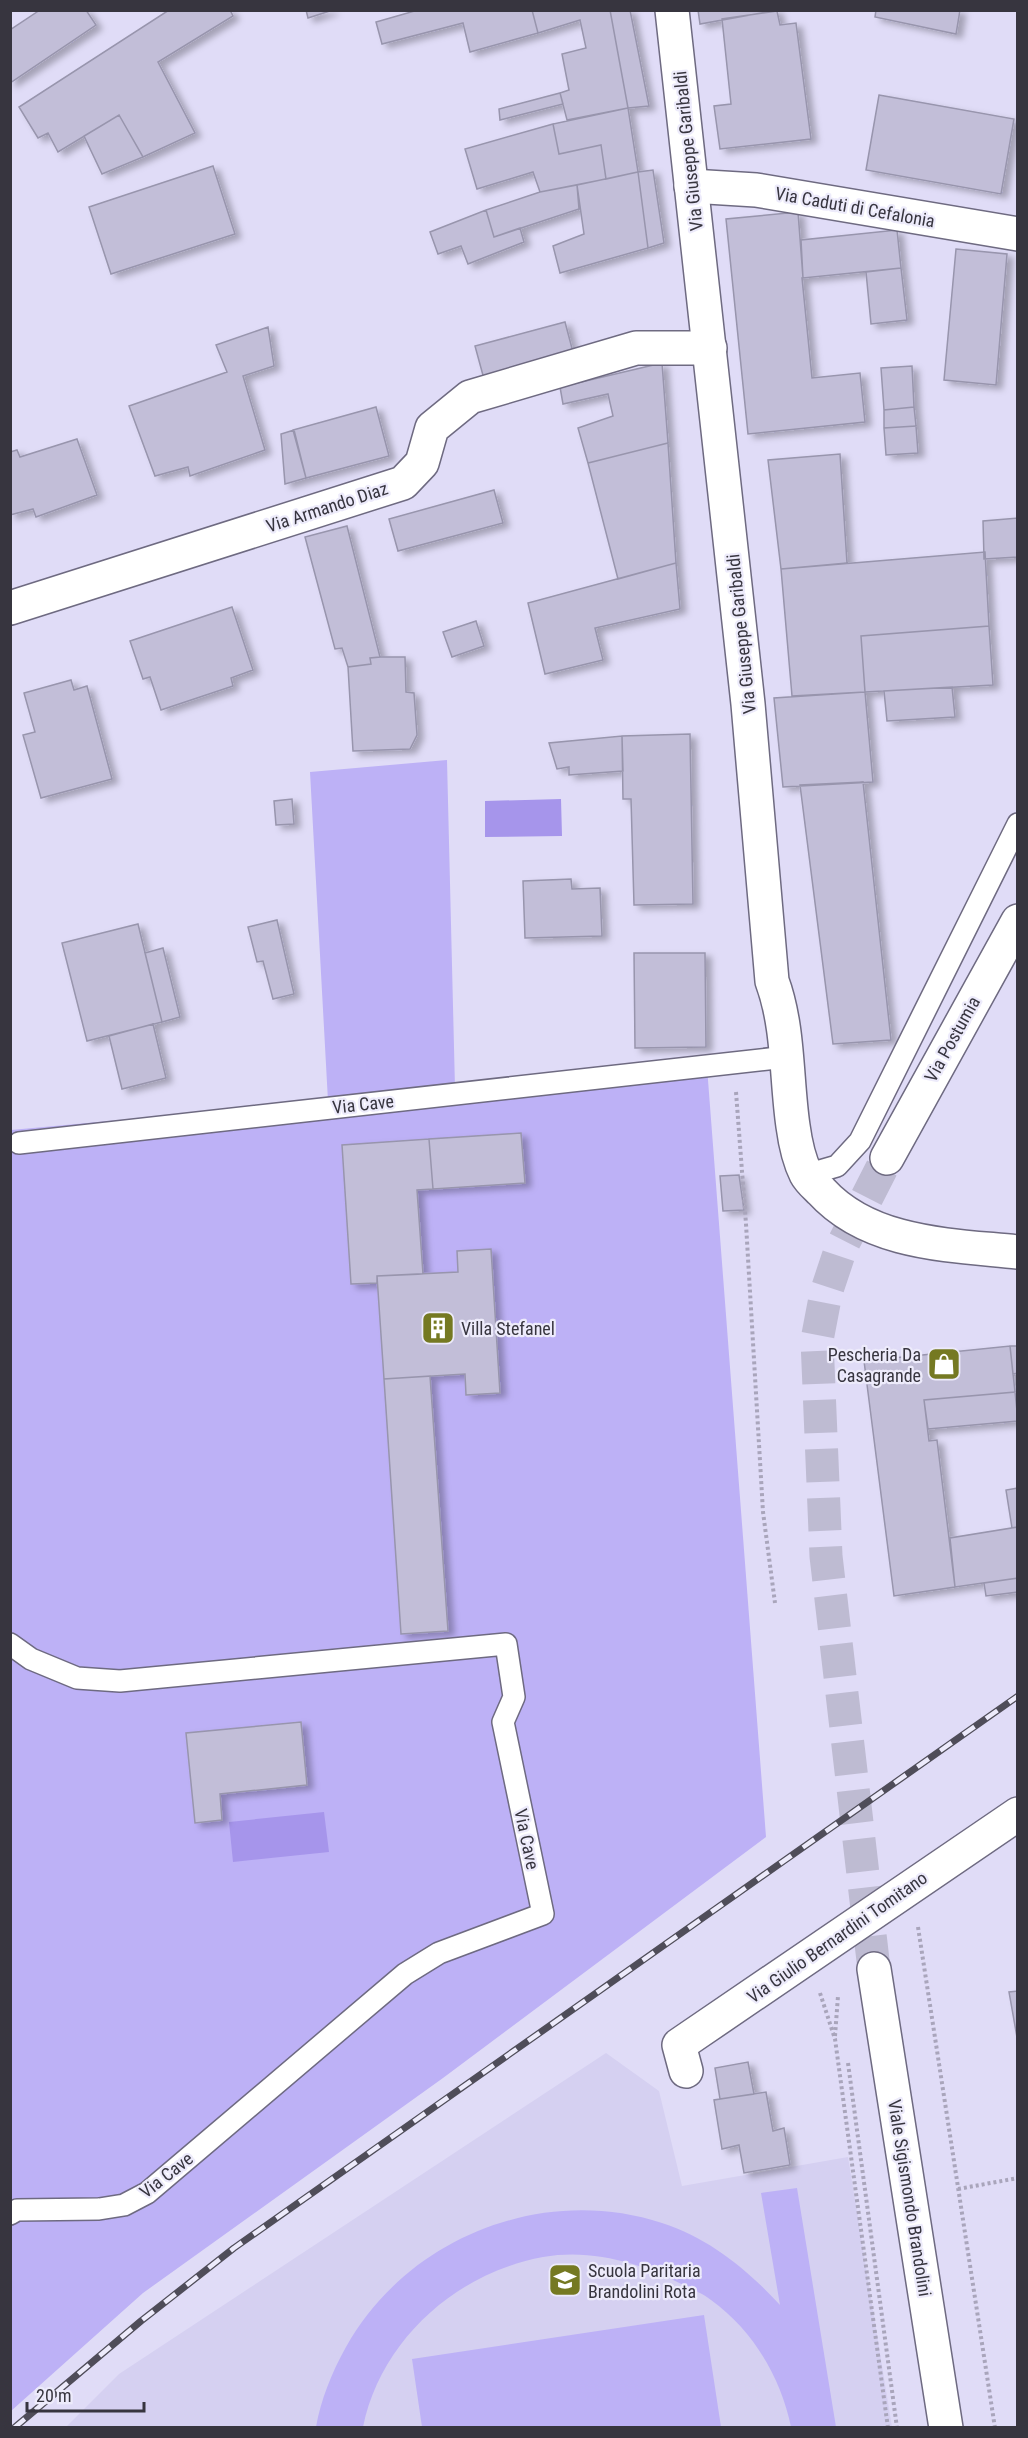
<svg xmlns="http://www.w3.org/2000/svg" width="1028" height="2438" viewBox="0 0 1028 2438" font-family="'Roboto Condensed',sans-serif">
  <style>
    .built { fill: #d5d0f1 }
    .green { fill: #bdb1f6 }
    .water { fill: #a695eb }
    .building { fill: #c2bed8; stroke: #9895ad; stroke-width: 1.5; filter: url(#shadow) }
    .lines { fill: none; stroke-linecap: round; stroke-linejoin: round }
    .secondary-tunnel { stroke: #bebbd2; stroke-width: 33; stroke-dasharray: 33 16; stroke-linecap: butt }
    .service-casing { stroke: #6e6a81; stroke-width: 24 }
    .minor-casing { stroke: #6e6a81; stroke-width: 36 }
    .tertiary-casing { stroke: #6e6a81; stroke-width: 36 }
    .secondary-casing { stroke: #6e6a81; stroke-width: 36 }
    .path { stroke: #a9a5bb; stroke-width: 4; stroke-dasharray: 3 3; stroke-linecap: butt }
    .service { stroke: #fff; stroke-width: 21 }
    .minor { stroke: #fff; stroke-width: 33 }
    .tertiary { stroke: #fff; stroke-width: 33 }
    .secondary { stroke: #fff; stroke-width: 33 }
    .rail-casing { stroke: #4f4d59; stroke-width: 7 }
    .rail { stroke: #edebfb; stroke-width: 4.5; stroke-dasharray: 14; stroke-linecap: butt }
    .labels { text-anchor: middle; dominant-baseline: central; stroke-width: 4.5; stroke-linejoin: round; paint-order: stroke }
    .street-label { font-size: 18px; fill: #37353f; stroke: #edebfb }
    .poi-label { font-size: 18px; fill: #37353f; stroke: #edebfb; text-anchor: start }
  </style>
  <defs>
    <filter id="shadow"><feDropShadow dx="6" dy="4" stdDeviation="3" flood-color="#0004"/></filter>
  </defs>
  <rect width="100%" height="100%" fill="#e0dcf7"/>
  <path class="built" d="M606,2053L659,2091L682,2186L848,2157L892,2427L65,2428L119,2374Z"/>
  <path class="green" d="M447,760L455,1088L707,1067L766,1837L443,2078L143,2293L11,2411V1130L328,1101L310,772Z
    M797,2188L836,2427H791C781,2378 753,2330 711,2300C704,2294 695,2291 687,2287C644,2264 593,2248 543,2257C456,2273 381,2340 363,2427H316C321,2399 332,2372 346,2347C407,2238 542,2184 662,2223C709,2238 748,2270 780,2305L761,2193Z
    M704,2315L721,2427H422L412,2359Z"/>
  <path class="water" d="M561,799L562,836L485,837V801Z
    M324,1812L329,1852L233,1862L229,1822Z"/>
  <path class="building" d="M40,10H86L96,25L10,83V30Z
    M169,10H230L233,16L158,62L195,133L143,157L119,115L58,152L48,133L38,138L19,107Z
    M306,10H333L308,18Z
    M418,10H532L538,33L470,52L463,23L382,44L376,22Z
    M532,10H610L628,108L567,120L560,93L569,90L562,54L586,48L580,20L538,33Z
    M610,10H630L649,106L628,108Z
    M698,10H778L700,24Z
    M876,10H960L956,34L875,17Z
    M777,11L780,25L796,23L811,139L720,149L714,106L731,104L722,19Z
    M560,93L563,104L500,120L499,109Z
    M879,95L1014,119L1001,194L866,170Z
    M628,108L638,172L606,179L601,145L559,154L553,124Z
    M119,115L143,157L102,174L84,136Z
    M553,124L559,154L601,145L606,179L540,192L533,172L477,189L465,149Z
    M213,166L235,234L111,274L89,207Z
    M653,170L664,243L648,248L638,172Z
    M638,172L648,248L560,273L553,246L584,234L577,185Z
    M577,185L579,209L494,237L486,210L540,192Z
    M486,210L494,237L520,228L524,242L468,264L461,246L438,254L430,232Z
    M798,212L803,278H802L812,378L860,373L865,422L748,434L726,219Z
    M897,230L901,268L803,278L801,240Z
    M956,249L1007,254L996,385L944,380Z
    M901,268L907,320L871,324L866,272Z
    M565,322L574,356L484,379L475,346Z
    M268,327L274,366L243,376L265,450L190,476L188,467L155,476L129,406L227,372L216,345Z
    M662,363L668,443L588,463L578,428L613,416L608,394L563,404L560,387Z
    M912,366L914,407L884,410L881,368Z
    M376,407L389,456L306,478L293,430Z
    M914,407L916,426L884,428V410Z
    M916,426L918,453L886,455L884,428Z
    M294,430L306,478L285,484L281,434Z
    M77,439L97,495L36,517L33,509L10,515V452L17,450L20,457Z
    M668,443L676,563L618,579L588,463Z
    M840,454L847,563L781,569L768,460Z
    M494,490L503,523L398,551L389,519Z
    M1018,518V557L984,559L983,521Z
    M347,526L380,657L370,658L371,664L348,667L342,648L335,649L305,537Z
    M985,552L989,626L861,636L865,692L792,696L781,569Z
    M676,563L680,609L595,628L603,660L545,674L528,603Z
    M232,607L253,670L231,678L233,686L161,710L150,677L143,679L130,641Z
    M476,621L484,646L452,657L443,632Z
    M989,626L993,685L865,692L861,636Z
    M380,657H405L406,692L414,693L417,735L410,749L353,751L348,667L371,664L370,658Z
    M71,680L74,690L87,686L112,779L41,798L23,735L35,732L24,693Z
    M952,687L955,717L887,721L884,691Z
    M865,692L873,782L783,787L774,698Z
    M690,734L693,904L634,905L631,799H623L622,736Z
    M622,736L623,771L569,775V767L557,769L549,743Z
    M863,782L891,1040L833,1044L800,785Z
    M292,799L294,824L276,825L274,801Z
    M571,879L572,889L600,888L602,936L525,938L523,881Z
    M277,920L294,994L273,999L263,961L257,962L248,927Z
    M138,924L162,1022L87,1041L62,943Z
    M163,948L180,1017L162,1022L145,953Z
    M634,953H705L706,1047L635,1048Z
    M153,1024L166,1078L122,1089L109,1036Z
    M521,1133L525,1183L433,1189L429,1139Z
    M429,1139L433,1189L417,1190L423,1274L377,1276V1283L351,1284L342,1145Z
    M739,1175L744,1210L723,1211L720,1176Z
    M491,1249L500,1393L466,1395L465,1374L384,1379L377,1276L458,1272L457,1251Z
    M1010,1346L1015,1392L924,1400L929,1441L937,1440L955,1587L894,1596L864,1361Z
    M1010,1346H1018V1373L1013,1374Z
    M430,1376L448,1631L401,1634L384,1379Z
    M1015,1392L1018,1421L928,1429L924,1400Z
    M1018,1488V1527L1012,1528L1006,1490Z
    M1018,1527V1578L955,1587L950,1538Z
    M1018,1578V1592L986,1596L984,1583Z
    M301,1722L307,1785L220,1794L222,1820L195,1823L186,1733Z
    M1018,1991V2043L1009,1992Z
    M748,2062L754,2094L720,2099L715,2068Z
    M766,2092L773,2131L784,2128L790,2165L744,2173L739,2145L722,2149L714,2100Z"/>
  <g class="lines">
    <path class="secondary-tunnel" d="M874,1969L826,1556L817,1340L826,1293L841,1248L887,1158"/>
    <defs>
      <path id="service" d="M19,1143L786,1057
        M806,1175L837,1166L860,1141L1018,824
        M10,1644L31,1659L77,1678L120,1681L506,1644L514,1697L503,1722L543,1914L439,1953L405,1974L147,2193L124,2205L99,2209L17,2210L10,2214"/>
      <path id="minor" d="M691,186L756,190L1018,234
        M10,608L403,483L422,463L432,428L470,397L636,348H710
        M686,2071L679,2045L1018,1814"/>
      <path id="tertiary" d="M672,10L748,704L772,981C789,1027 786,1078 793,1126C795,1141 799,1160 806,1174C809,1180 816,1186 821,1191C870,1245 951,1245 1018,1252"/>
      <path id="secondary" d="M887,1158L1018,921
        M874,1969L946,2428"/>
    </defs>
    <use href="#service" class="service-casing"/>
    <use href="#minor" class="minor-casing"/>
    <use href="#tertiary" class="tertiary-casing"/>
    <use href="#secondary" class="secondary-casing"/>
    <path class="path" d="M736,1092L746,1224L763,1512L775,1603
      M918,1927L995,2428
      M820,1993L835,2039L888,2428
      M835,2036L838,1996
      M848,2063L897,2428
      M958,2189L1018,2178"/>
    <use href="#service" class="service"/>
    <use href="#minor" class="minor"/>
    <use href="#tertiary" class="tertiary"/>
    <use href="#secondary" class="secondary"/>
    <defs>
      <path id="rail" d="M14,2428L141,2321L234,2248L1018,1696"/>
    </defs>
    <use href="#rail" class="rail-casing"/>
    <use href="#rail" class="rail"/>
  </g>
  <defs>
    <symbol id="building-square" viewBox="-11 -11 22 22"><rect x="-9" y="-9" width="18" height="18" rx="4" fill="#757922" stroke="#edebfb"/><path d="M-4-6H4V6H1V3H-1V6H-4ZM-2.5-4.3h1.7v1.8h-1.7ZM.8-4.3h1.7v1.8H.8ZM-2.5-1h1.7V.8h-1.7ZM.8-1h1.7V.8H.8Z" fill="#fff"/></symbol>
    <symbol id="shop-square" viewBox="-11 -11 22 22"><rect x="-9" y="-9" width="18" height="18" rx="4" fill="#757922" stroke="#edebfb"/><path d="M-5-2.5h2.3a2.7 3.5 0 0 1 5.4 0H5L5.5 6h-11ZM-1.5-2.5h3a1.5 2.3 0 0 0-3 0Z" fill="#fff"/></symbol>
    <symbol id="school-square" viewBox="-11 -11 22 22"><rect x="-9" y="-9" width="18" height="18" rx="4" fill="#757922" stroke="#edebfb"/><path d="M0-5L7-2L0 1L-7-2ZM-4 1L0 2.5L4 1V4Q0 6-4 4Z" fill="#fff"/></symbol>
  </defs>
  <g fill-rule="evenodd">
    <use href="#building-square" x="419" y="1309" width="38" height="38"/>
    <use href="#shop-square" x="925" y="1345" width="38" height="38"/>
    <use href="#school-square" x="546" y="2261" width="38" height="38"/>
  </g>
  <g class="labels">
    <g class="street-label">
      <text transform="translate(688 151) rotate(-96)">Via Giuseppe Garibaldi</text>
      <text transform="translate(855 207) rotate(10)">Via Caduti di Cefalonia</text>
      <text transform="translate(327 507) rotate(-18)">Via Armando Diaz</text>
      <text transform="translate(741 634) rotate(-96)">Via Giuseppe Garibaldi</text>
      <text transform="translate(952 1039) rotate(-61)">Via Postumia</text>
      <text transform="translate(363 1104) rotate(-6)">Via Cave</text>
      <text transform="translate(527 1839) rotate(78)">Via Cave</text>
      <text transform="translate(837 1937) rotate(-35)">Via Giulio Bernardini Tomitano</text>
      <text transform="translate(166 2175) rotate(-38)">Via Cave</text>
      <text transform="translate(910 2198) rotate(81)">Viale Sigismondo Brandolini</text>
    </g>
    <g class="poi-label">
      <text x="461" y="1328">Villa Stefanel</text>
      <text x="921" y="1354" text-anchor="end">Pescheria Da<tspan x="921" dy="21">Casagrande</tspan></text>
      <text x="588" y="2270">Scuola Paritaria<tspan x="588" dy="21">Brandolini Rota</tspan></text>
    </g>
  </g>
  <rect width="1028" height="2438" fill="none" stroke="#37353f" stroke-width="24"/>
  <path d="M27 2402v9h117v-9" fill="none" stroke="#37353f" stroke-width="3"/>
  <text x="36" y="2402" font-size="18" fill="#37353f" stroke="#edebfb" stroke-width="4.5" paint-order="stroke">20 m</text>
</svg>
